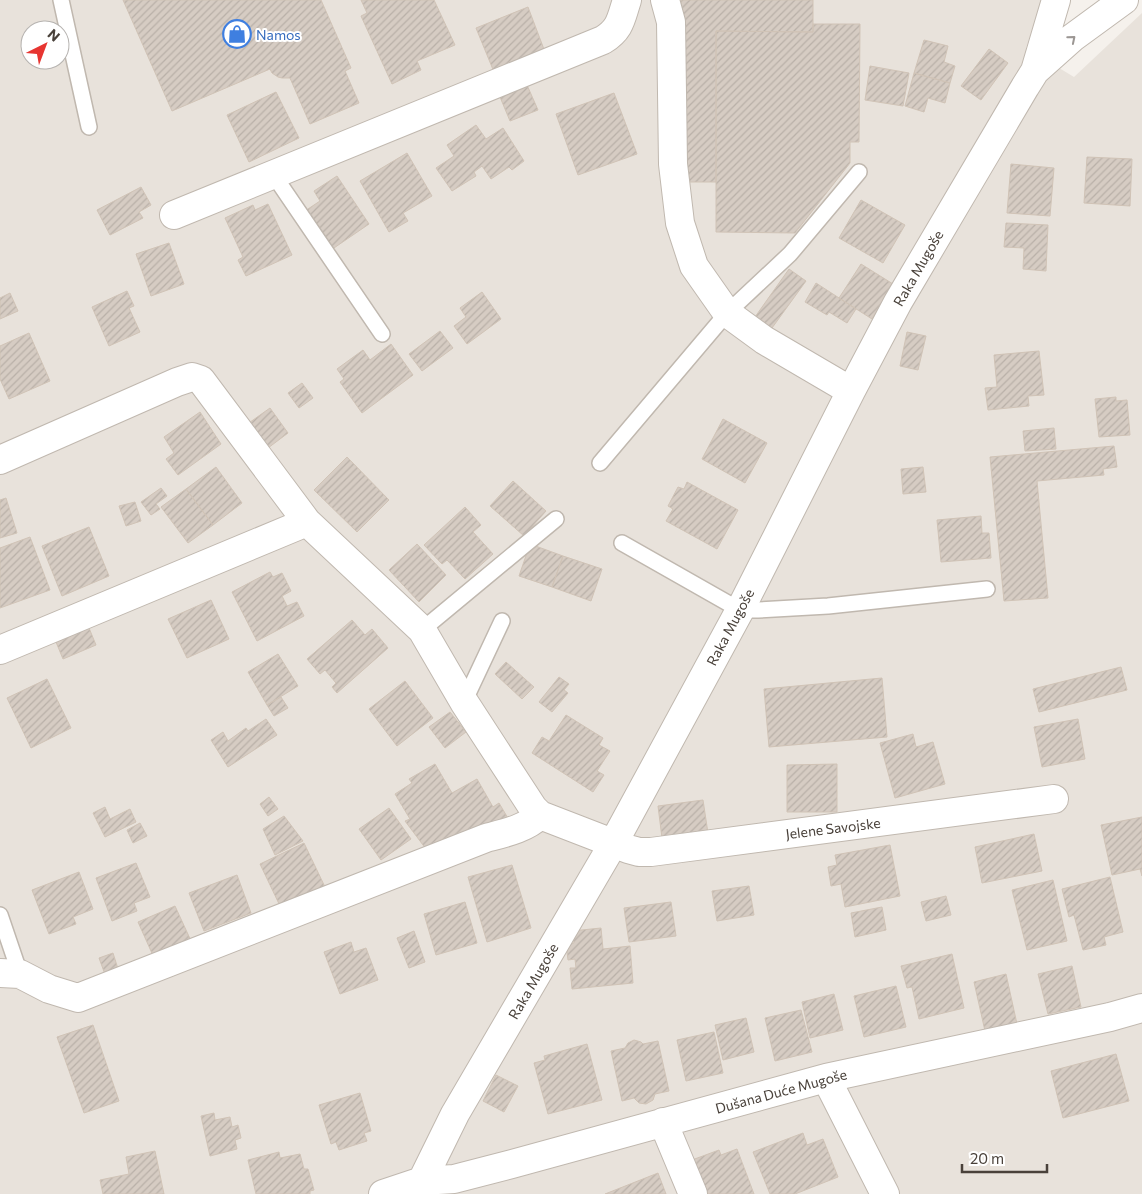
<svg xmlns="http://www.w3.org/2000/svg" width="1142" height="1194" viewBox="0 0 1142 1194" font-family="Commissioner,sans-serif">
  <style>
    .residential { fill: #e8e2db; fill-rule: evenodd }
    .building { fill: url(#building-hatch); stroke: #d0c3b6 }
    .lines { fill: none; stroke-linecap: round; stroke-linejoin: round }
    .lane-casing { stroke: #c0b8af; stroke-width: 18 }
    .street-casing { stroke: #c0b8af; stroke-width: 30 }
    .lane { stroke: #fff; stroke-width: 15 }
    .street { stroke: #fff; stroke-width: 28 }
    .oneway { stroke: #9b9693 }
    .labels { text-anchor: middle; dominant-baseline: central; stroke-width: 4; stroke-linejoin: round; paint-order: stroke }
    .shop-label { font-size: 14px; fill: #366cbe; stroke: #fff; text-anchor: start }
    .street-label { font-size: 14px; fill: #49413a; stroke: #fff }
  </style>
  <defs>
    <pattern id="building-hatch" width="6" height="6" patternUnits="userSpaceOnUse" patternTransform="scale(1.25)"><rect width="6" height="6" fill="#d6ccc3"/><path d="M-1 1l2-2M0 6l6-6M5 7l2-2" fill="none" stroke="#b9b0a8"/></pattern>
  </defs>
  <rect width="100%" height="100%" fill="#f5f1ec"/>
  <path class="residential" d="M0,0H1042L1026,48L1074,77L1142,13V1194H0ZM30,30H60V60H30Z"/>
  <path class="building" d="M123,0H321L351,68L345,71L359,103L310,124L290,78H282L278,77L272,73L270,69L172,111Z
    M361,0H434L455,45L417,61L421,70L392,84L361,16L367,13Z
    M681,0H813V32L716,31V182H680Z
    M528,7L545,52L494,72L476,28Z
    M813,24H860L859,142H850V163L795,233L716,232V31L813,32Z
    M924,40L948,46L944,62L955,66L950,83L914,73Z
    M989,49L1008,63L981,100L961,86Z
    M870,66L909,73L903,106L865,100Z
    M914,73L950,83L945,103L928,98L924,112L905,106Z
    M527,85L538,110L510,121L500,97Z
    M276,92L299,138L249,162L227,115Z
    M614,93L637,154L578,175L556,114Z
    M476,125L486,139L503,128L524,161L512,170L509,167L491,179L482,166L474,172L476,176L452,191L436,168L454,156L447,145Z
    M407,153L432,196L403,213L408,221L389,232L360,181Z
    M1087,157L1132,159L1130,206L1084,203Z
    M1011,164L1054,168L1050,216L1007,213Z
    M337,176L369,224L331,250L305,211L320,201L314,191Z
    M141,187L151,205L139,212L143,218L110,235L97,210Z
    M861,200L905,225L883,263L839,238Z
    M268,204L292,255L246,276L238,260L243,257L225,218L253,205L255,210Z
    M1006,223L1048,225L1046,271L1023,269L1024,248L1004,247Z
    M169,243L184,284L151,296L136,254Z
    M861,264L893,284L872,319L839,298Z
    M789,269L806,281L772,328L755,317Z
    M816,283L856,309L847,323L829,312L827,315L805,302Z
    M127,291L134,306L129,308L140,332L109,346L92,307Z
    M482,292L501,319L467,344L454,326L466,317L460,308Z
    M10,293L18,311L0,319V298Z
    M440,331L453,348L422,371L409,354Z
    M907,332L926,336L918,370L900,366Z
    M29,333L50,381L9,399L0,379V346Z
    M391,344L413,375L362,413L340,382L344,379L337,369L363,350L370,360Z
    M1039,351L1044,395L1028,396L1029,406L988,410L985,388L997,387L994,355Z
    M302,383L313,398L299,408L288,393Z
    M1116,397V401L1127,400L1130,435L1099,437L1095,399Z
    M270,408L288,433L264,451L246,425Z
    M200,412L221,444L178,475L166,459L174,453L164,437Z
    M723,419L767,443L745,483L702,459Z
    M1054,428L1056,449L1025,451L1023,431Z
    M1114,446L1117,467L1103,469L1104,475L1037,481L1048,598L1004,601L990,457Z
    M347,457L389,500L357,532L314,490Z
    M216,467L242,503L213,525L186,489Z
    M923,467L926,492L903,494L901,469Z
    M513,481L546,511L524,536L490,506Z
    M687,482L738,510L717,549L666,521L673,509L668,506L678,487L684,489Z
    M161,488L167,496L156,504L160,509L151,515L141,502Z
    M186,489L213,525L188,543L161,507Z
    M6,498L17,533L0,538V500Z
    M135,502L141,521L126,526L119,506Z
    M465,507L481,525L473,532L493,554L465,579L447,560L442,564L424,545Z
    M981,516L982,533H989L991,558L941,562L937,520Z
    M89,527L109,576L62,596L42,546Z
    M30,537L50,590L0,608V548Z
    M417,544L446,575L419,602L389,570Z
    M530,544L563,556L552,587L519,576Z
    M563,556L602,569L591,601L552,587Z
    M270,572L273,577L282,573L291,591L282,596L287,606L297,602L304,616L257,641L232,592Z
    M211,600L229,639L187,658L168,619Z
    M352,620L365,635L372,629L388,648L337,693L332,687L336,683L325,670L320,674L307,659Z
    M89,628L96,645L63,659L56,642Z
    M278,654L298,686L267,705L248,672Z
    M506,662L534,687L522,699L495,674Z
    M1121,667L1127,690L1039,712L1033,689Z
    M559,677L569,684L564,690L568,693L552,712L539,702Z
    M882,678L887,737L769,747L764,689Z
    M47,679L71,728L31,748L7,698Z
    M405,681L433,718L397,746L369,709Z
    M281,697L288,708L274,716L267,705Z
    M450,712L466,732L445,748L429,727Z
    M566,715L603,738L599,745L610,751L597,771L604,775L593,792L532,753L542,737L549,741Z
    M266,719L277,735L228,767L211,740L223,732L228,741L246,728L248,731Z
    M1078,719L1085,759L1042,767L1034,727Z
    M913,734L916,747L933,742L945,784L895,798L880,743Z
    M435,764L452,793L477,779L493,807L499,803L512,825L429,853L405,821L410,819L395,794L412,783L409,779Z
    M837,764V812H787V765Z
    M269,797L278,809L268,816L260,804Z
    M703,800L709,840L663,846L658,806Z
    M105,807L110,819L130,809L136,822L105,837L93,813Z
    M389,808L411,839L381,860L359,829Z
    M284,816L303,841L275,855L263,829Z
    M1142,817V876L1140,869L1112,875L1101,825Z
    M140,823L147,836L133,843L127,830Z
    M1034,834L1042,871L982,883L975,847Z
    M304,843L325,887L281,908L260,864Z
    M890,845L900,896L845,907L841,884L831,886L828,867L837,865L835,855Z
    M136,863L150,897L134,903L137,911L112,921L96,878Z
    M512,865L531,928L487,942L468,877Z
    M79,872L93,909L73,917L76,924L49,934L32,890Z
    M237,875L251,913L204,931L189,893Z
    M1110,877L1123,932L1104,937L1106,945L1083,950L1074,915L1069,917L1062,889Z
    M1053,880L1067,941L1027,950L1012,890Z
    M749,886L754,915L717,921L712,891Z
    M946,896L951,915L926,921L921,902Z
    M465,902L477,943L436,955L424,914Z
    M671,902L676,936L629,942L624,908Z
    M175,906L192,943L155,960L138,922Z
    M882,907L886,930L855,937L851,913Z
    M601,928L603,949L630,946L633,983L572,989L570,968H576L575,959L568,960L566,944L574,943L572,931Z
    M414,931L425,962L409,968L397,938Z
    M351,942L354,952L366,948L378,980L340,994L324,952Z
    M113,953L119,972L106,977L99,958Z
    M952,954L964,1008L919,1019L912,987L907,988L901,966Z
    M1072,966L1081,1007L1048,1014L1038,974Z
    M1006,974L1017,1024L985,1031L974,982Z
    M896,986L906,1027L864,1037L854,996Z
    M834,994L843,1030L810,1038L802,1002Z
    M801,1010L812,1052L775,1061L765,1018Z
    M746,1018L754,1052L723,1060L715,1025Z
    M93,1025L119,1101L84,1113L57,1037Z
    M714,1032L723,1073L686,1081L677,1040Z
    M634,1040L641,1042L643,1044L658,1041L669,1091L655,1094L653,1100L646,1104L639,1103L634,1098L622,1101L611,1051L625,1048L628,1043Z
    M587,1044L602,1100L548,1114L534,1063L545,1060L544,1056Z
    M1116,1054L1129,1101L1063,1118L1051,1071Z
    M496,1075L518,1086L504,1112L483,1101Z
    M360,1093L371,1131L364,1133L367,1141L339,1150L336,1142L331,1144L319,1105Z
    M214,1113L215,1120L230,1117L232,1127L238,1125L241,1138L235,1140L237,1149L210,1156L201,1116Z
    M803,1133L807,1145L823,1139L838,1177L795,1194H770L753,1152Z
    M737,1149L754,1194H706L692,1160L719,1150L721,1155Z
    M155,1151L164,1194H103L100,1180L129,1174L126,1157Z
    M279,1152L280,1158L300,1154L304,1169H308L314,1190L310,1191V1194H256L248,1160Z
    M658,1173L666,1194H605Z"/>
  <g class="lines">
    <defs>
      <path id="lane" d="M61,0L89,127
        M273,174L382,334
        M600,463L727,313L790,254L859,172
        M622,543L740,610H758L828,606L987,589
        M422,630L556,519
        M464,702L502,621
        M0,915L20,974"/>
      <path id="street" d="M665,0L671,22L673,164L680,223L694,266L727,313L764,340L851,391
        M1035,71L1056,0
        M174,215L603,40C621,29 621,18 627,0
        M0,460L177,382L192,377L201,380L307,522L422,630L464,702L533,808L540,815L628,849L639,852H651L1054,799
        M0,650L307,522
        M0,973L20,974L49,989L78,998L486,838C505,833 525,829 540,815
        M826,1078L885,1194
        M663,1122L693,1194
        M422,1181L455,1114L613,844L740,610L851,391L898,302L1025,87L1035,71L1072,38L1124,0
        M383,1194L422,1181L454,1179L512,1164L826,1078L1110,1017L1142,1008"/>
    </defs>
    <use href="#lane" class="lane-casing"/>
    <use href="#street" class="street-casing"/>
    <use href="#lane" class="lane"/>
    <use href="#street" class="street"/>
  </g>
  <defs><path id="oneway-chevron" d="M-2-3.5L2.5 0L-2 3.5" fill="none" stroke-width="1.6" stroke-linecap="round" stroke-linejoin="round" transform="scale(1.25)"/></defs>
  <use class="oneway" href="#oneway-chevron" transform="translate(1072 39) rotate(-40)"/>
  <defs>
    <symbol id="shop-ring" viewBox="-11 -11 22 22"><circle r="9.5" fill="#fff" stroke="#3f7fe0" stroke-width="1.5"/><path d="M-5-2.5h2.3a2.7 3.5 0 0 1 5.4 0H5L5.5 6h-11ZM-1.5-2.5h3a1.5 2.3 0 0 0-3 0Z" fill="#3f7fe0"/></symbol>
  </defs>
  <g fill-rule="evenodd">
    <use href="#shop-ring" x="221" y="18" width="32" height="32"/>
  </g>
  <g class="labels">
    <g class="shop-label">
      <text x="256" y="34">Namos</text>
    </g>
    <g class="street-label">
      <text transform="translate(918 268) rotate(-60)">Raka Mugoše</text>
      <text transform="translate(730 627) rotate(-62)">Raka Mugoše</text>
      <text transform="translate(833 828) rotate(-7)">Jelene Savojske</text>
      <text transform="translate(533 981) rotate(-60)">Raka Mugoše</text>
      <text transform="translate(781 1091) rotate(-15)">Dušana Duće Mugoše</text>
    </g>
  </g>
  <g transform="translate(45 45) rotate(42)"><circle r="24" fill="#ffffff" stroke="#b6b3b0"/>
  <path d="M0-4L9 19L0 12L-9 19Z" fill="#e73531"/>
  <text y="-8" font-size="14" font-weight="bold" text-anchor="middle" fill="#49413a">N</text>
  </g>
  <path d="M962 1164v8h85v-8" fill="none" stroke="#49413a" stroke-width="2.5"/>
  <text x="970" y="1164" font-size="15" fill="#49413a" stroke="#ffffff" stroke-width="4" paint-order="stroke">20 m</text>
</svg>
